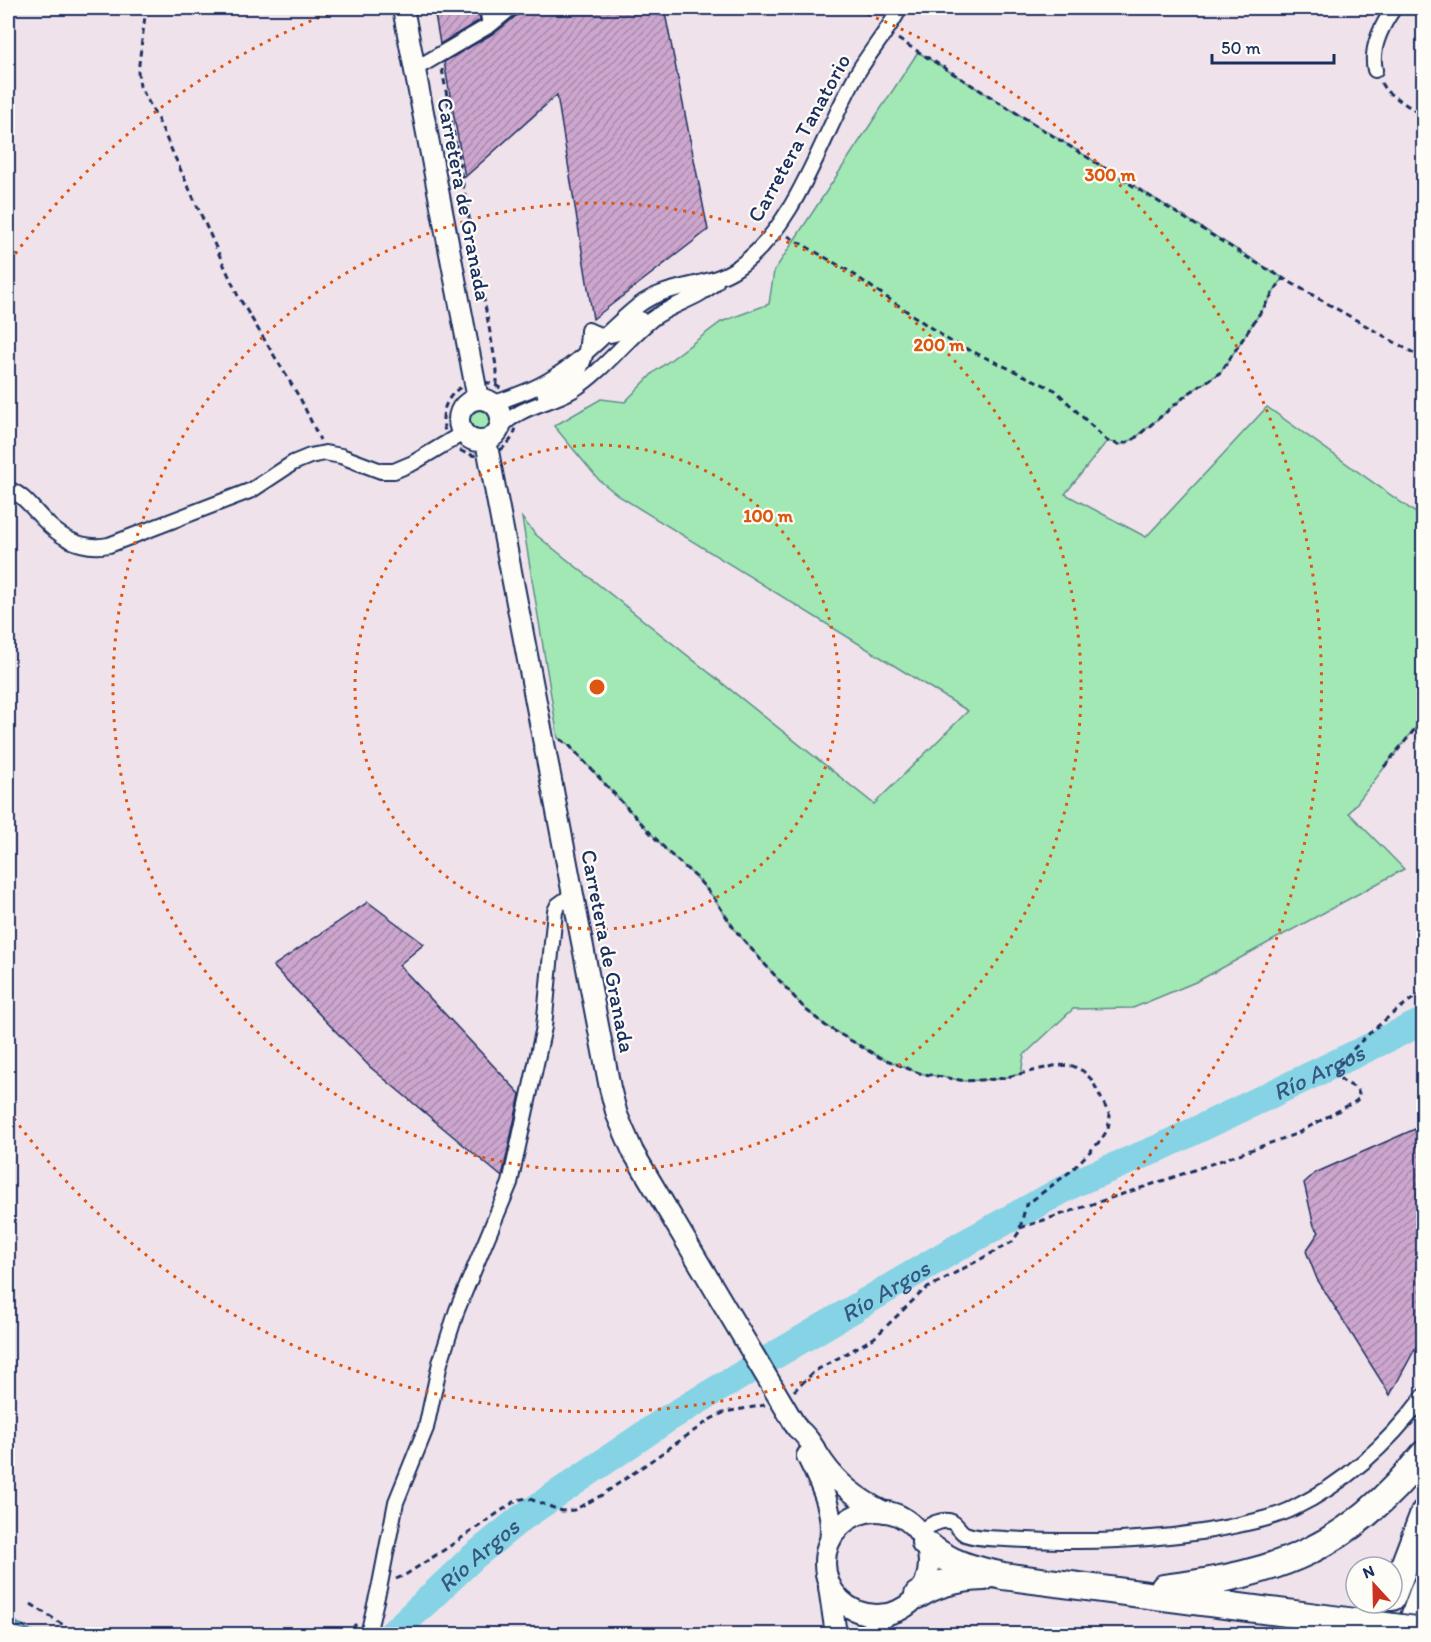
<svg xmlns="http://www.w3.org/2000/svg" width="1431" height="1642" viewBox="0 0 1431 1642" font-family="Itim,sans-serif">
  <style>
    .green { fill: #a2e8b5; stroke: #5e8c8a; stroke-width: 1.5 }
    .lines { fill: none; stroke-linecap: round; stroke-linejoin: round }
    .stream { stroke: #5b91ae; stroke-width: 4.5 }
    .river { stroke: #85d3e4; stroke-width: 28 }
    .building { fill: url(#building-hatch); stroke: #1b2f5e; stroke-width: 1.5 }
    .street-casing { stroke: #1b2f5e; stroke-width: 18 }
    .secondary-casing { stroke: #1b2f5e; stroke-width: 24 }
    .highway-casing { stroke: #1b2f5e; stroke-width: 30 }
    .path { stroke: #1b2f5e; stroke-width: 3; stroke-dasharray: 6 4.5; stroke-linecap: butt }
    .street { stroke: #fdfcf7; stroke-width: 14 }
    .secondary { stroke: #fdfcf7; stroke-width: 20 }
    .highway { stroke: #fdfcf7; stroke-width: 26 }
    .secondary-bridge-casing { stroke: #1b2f5e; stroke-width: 24; stroke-linecap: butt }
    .highway-bridge-casing { stroke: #1b2f5e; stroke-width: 30; stroke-linecap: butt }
    .secondary-bridge { stroke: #fdfcf7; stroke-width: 20 }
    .highway-bridge { stroke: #fdfcf7; stroke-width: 26 }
    .ring { fill: none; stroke: #de5710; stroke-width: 3; stroke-dasharray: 3 6 }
    .labels { text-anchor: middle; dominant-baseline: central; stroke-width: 4.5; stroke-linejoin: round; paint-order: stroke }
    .street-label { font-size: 22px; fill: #1b2f5e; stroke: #fdfcf7 }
    .water-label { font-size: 24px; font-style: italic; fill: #365880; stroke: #fdfcf7 }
    .centre { fill: #de5710; stroke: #fdfcf7; stroke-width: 3 }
    .ring-label { font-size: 18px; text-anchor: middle; font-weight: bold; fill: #de5710; stroke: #fdfcf7; stroke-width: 4.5; stroke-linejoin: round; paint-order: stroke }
  </style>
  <defs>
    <pattern id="building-hatch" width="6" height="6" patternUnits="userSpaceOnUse" patternTransform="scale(1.5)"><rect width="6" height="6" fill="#cda6ce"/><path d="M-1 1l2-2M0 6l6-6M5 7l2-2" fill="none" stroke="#a688aa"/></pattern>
  </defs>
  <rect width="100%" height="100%" fill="#efe2eb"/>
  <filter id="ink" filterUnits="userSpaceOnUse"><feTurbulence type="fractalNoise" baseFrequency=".0167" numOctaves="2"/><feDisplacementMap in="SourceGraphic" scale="12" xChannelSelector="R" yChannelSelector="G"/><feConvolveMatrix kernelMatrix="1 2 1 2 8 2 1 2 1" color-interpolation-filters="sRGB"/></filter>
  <g filter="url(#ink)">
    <path class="green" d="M918,52L1283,278L1221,372L1189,393L1134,439L1120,445L1107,441L1065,494L1146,537L1267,407L1423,518V718L1349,813L1404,869L1198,981L1133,1008L1073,1009L1024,1055L1021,1074L998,1079L965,1081L919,1073L879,1057L826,1026L805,1009L761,960L735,930L714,898L696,877L669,853L568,744L558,738L522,518L535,534L874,804L968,711L619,496L599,480L554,426L601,399L625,402L653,373L721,322L769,304L774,271Z
      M462 420a18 18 0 1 1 36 0a18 18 0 1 1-36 0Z"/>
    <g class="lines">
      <path class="stream" d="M8,1619L34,1634"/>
      <path class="river" id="s1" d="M392,1634L472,1558L520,1519L667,1419L960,1246L1077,1182L1157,1149L1424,1021"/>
    </g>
    <path class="building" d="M434,8H478L480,20L440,44Z
      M520,8H664L708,230L593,319L557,95L465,177L444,62L496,32L517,15Z
      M368,902L424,944L399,965L520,1094L502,1177L370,1067L273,966Z
      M1415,1129L1424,1151V1337L1415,1349L1390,1395L1317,1279L1306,1251L1319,1232L1314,1226L1304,1183L1315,1173Z"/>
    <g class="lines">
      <defs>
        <path id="street" d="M487,8L490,25
          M415,69L490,25L511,8
          M1375,70C1370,48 1382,25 1394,8
          M545,395C578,377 587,369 588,330C608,341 623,333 640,319
          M490,401L498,402C520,394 541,387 560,373C589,354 612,326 639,305C668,283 708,288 737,268C797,227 822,134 858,72C871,50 888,31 900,8
          M500,428C519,406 549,404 573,390C603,371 625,341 652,319C672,304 698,299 716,282
          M8,489C24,495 31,507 43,519C61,539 82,550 109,545L252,490L293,463L310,456L325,453L341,456L381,471H394L413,463L463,433
          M918,1532C927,1527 942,1517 952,1522C958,1525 959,1531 965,1534C978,1539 993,1538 1006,1539C1081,1543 1155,1542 1229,1527C1251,1522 1274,1518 1294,1508C1347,1482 1389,1443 1424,1396
          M368,1634L380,1584L396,1502L426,1428L440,1363L457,1310L510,1183L544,1027L555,911L558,905L572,895"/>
        <path id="secondary" d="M403,8L478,399
          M459 420a21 21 0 1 1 42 0a21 21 0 1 1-42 0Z
          M486,441L610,1088L617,1115L633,1152
          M797,1428C809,1437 814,1449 823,1462C838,1484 859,1500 884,1512
          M807,1456C820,1482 835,1511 830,1541
          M825 1563a52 52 0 1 1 104 0a52 52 0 1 1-104 0Z
          M829,1587L836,1634
          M868,1634L887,1614"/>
        <path id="highway" d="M925,1543C949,1564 972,1569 1003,1576L1340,1620
          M1164,1588C1281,1573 1347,1549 1424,1454
          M918,1595C938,1582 961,1578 984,1577
          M1392,1597L1424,1513
          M1408,1634L1424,1589"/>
      </defs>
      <use href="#street" class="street-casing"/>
      <use href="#secondary" class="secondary-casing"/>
      <use href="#highway" class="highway-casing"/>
      <path class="path" d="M146,8L138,72L140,86L158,120L238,296L301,400L320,440
        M898,39L1255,262L1424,359
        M442,69L497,371V386
        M1381,83L1386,91L1424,117
        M788,236L847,270L950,341L1055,390L1107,441L1120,445L1134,439L1189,393L1221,372L1283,278
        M443 419a37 37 0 1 1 74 0a37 37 0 1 1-74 0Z
        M560,739L568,744L669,853L696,877L714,898L735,930L761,960L805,1009L826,1026L879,1057L919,1073L965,1081L998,1079L1058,1065L1073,1066L1083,1071L1092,1080L1110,1116L1108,1129L1101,1140L1071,1171L1026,1205L1019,1232L1012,1242L924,1290L874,1338L815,1371L794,1391
        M1384,767L1424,718
        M1020,1228L1171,1178L1296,1134L1356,1101L1360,1097L1357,1089C1348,1083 1338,1082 1336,1069C1361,1038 1391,1013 1424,991
        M396,1579L405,1575L447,1548L517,1500L527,1498L562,1511L574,1510L602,1495L711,1419L725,1412L765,1405
        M31,1604L77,1634
        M346,1634L356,1624"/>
      <use href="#street" class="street"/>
      <use href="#secondary" class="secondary"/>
      <use href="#highway" class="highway"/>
      <defs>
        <path id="secondary-bridge" d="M633,1152L797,1428"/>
        <path id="highway-bridge" d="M1340,1620L1424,1631"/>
      </defs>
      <use href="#secondary-bridge" class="secondary-bridge-casing"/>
      <use href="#highway-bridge" class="highway-bridge-casing"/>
      <use href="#secondary-bridge" class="secondary-bridge"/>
      <use href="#highway-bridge" class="highway-bridge"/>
    </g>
  </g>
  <g class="ring">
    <circle cx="597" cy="687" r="242"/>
    <circle cx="597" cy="687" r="484"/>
    <path d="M10 261A725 725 0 0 1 343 8M851 8A725 725 0 1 1 10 1113"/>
  </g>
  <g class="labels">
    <g class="street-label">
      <text transform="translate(799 138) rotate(-61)">Carretera Tanatorio</text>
      <text transform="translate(464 199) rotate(79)">Carretera de Granada</text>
      <text transform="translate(608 951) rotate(79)">Carretera de Granada</text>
    </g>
    <g class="water-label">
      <text stroke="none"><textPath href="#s1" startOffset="1089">Río Argos</textPath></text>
      <text stroke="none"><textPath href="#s1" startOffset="603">Río Argos</textPath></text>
      <text stroke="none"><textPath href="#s1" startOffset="117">Río Argos</textPath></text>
    </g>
  </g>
  <circle cx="597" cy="687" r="9" class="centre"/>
  <g class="ring-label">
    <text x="1110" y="181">300 m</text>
    <text x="939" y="351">200 m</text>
    <text x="768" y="522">100 m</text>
  </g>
  <rect width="1431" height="1642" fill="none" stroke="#fdfcf7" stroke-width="30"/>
  <rect x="15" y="15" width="1401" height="1612" fill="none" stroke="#1b2f5e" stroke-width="2" filter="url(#ink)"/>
  <g transform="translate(1374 1585) rotate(338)"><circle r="28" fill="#fdfcf7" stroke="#a3aaba" stroke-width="1.5"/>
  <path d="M0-4.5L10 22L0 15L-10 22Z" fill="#c8321e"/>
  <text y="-9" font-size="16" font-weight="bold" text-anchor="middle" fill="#1b2f5e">N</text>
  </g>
  <path d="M1212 54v9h122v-9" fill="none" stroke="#1b2f5e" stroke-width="3"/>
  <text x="1221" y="54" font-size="18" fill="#1b2f5e" stroke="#fdfcf7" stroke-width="4.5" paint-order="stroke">50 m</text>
</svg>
